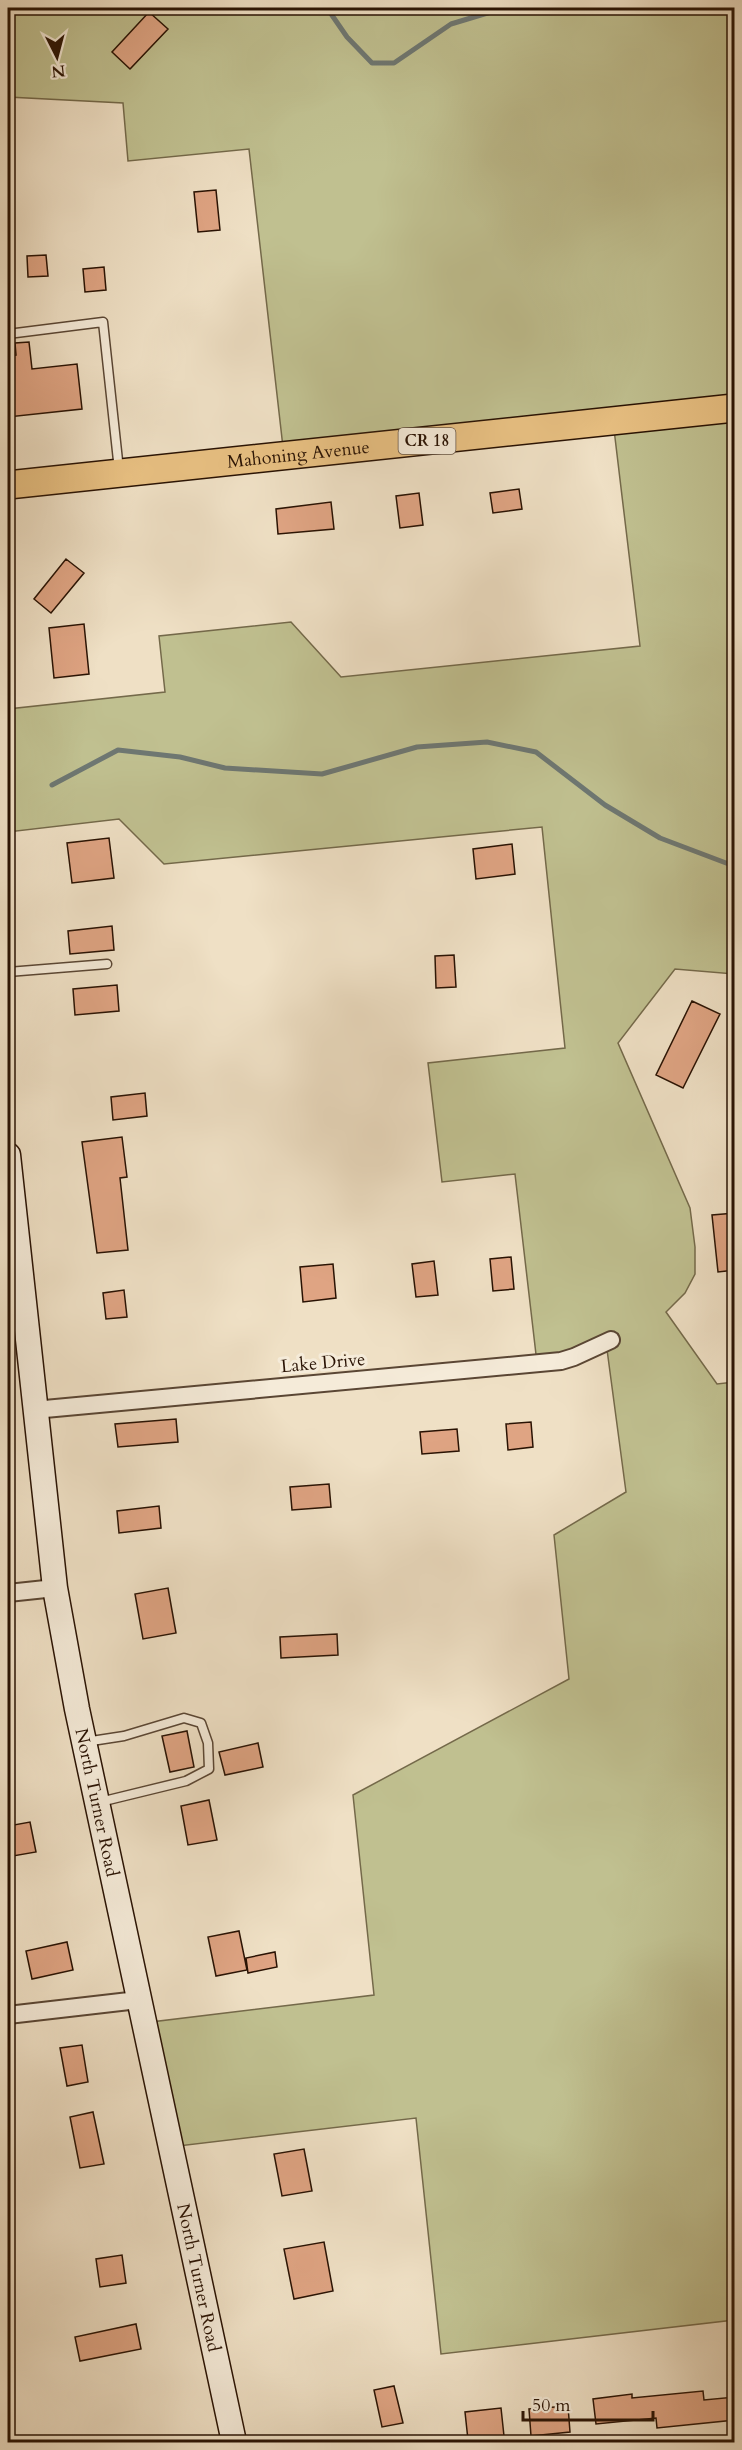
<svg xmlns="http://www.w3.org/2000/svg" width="742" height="2450" viewBox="0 0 742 2450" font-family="Cardo,serif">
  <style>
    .green { fill: #c0c090; stroke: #74694a; stroke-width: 1.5; fill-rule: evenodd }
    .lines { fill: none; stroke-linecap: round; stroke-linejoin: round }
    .stream { stroke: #6e7772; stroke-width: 5 }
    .building { fill: #dfa483; stroke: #291203; stroke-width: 1.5 }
    .lane-casing { stroke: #5a4634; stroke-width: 11 }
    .street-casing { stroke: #5a4634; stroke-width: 20 }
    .secondary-casing { stroke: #291203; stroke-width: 27 }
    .primary-casing { stroke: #291203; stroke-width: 30 }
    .lane { stroke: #f5ebd9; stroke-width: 8 }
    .street { stroke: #f5ebd9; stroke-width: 16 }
    .secondary { stroke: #f5ebd9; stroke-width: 24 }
    .primary { stroke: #e8c082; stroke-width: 27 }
    .labels { text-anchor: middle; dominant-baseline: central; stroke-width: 6; stroke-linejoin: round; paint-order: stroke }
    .shield { fill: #f5ebd9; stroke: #665343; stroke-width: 1.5 }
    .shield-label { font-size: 16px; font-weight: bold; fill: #291203 }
    .street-label { font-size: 18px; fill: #291203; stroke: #f5ebd9 }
  </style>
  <rect width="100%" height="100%" fill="#efe0c5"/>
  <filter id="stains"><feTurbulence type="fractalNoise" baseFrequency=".00333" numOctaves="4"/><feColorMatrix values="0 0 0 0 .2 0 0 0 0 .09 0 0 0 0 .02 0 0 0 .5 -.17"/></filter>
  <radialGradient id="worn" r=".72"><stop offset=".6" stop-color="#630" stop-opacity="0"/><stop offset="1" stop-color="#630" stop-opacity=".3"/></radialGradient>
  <path class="green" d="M8,8H734V974L675,969L618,1043L690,1208L695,1247V1274L685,1293L666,1312L717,1384L734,1382V2008L729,2009L734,2063V2320L441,2354L416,2118L170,2147L143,2023L374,1995L353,1795L569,1679L554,1535L626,1492L606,1342L537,1363L515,1174L442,1182L428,1063L565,1048L542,827L164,864L119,819L8,832V709L165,692L159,636L291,622L341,677L640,646L613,421L284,456L249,149L128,161L123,103L8,97ZM167,29L131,68L113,52Z"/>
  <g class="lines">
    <path class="stream" d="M327,8L347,37L372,63H394L451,24L504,8
      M52,785L118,750L180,757L225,768L322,774L417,747L487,742L536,752L605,805L660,838L734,866"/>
  </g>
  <path class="building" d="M149,12L168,29L130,69L112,52Z
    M216,190L220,230L198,232L194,192Z
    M46,255L48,276L28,277L27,256Z
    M104,267L106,290L85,292L83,269Z
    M29,342L32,369L77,364L82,409L8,417V356L16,355L15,343Z
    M519,489L522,509L493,513L490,493Z
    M419,493L423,525L400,528L396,496Z
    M331,502L334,529L278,534L276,509Z
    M66,559L84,573L51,613L34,599Z
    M84,624L89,674L54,678L49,628Z
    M109,838L114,878L72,883L67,843Z
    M512,844L515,874L476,879L473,849Z
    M112,926L114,950L70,954L68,931Z
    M454,955L456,987L436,988L435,956Z
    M117,985L119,1011L75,1015L73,989Z
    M692,1001L720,1014L683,1088L656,1075Z
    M145,1093L147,1116L113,1120L111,1097Z
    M122,1137L127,1177L120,1178L128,1250L97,1253L82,1142Z
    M735,1213V1270L718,1272L712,1215Z
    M511,1257L514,1289L493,1291L490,1259Z
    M434,1261L438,1295L416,1297L412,1264Z
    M333,1264L336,1298L303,1302L300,1267Z
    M124,1290L127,1317L106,1319L103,1293Z
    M176,1419L178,1442L118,1447L115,1424Z
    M531,1422L533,1447L508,1450L506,1424Z
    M457,1429L459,1451L422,1454L420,1432Z
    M329,1484L331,1507L292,1510L290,1487Z
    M159,1506L161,1528L119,1533L117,1511Z
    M168,1588L176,1633L143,1639L135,1594Z
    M337,1634L338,1655L281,1658L280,1637Z
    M187,1731L194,1767L170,1772L162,1736Z
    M258,1743L263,1767L225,1775L219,1752Z
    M209,1800L217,1840L188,1845L181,1806Z
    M30,1822L36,1852L13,1856L8,1826Z
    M239,1931L247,1970L216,1976L208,1937Z
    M67,1942L73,1970L32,1979L26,1951Z
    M275,1952L277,1967L248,1973L246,1958Z
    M82,2045L88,2082L67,2086L60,2048Z
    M93,2112L104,2164L80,2168L70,2117Z
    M304,2149L312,2191L282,2196L274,2154Z
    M324,2242L333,2291L294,2299L284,2249Z
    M122,2255L126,2283L100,2287L96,2259Z
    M136,2324L141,2349L80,2361L75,2337Z
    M394,2386L403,2423L382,2427L374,2390Z
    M703,2391L704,2400L735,2397V2420L657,2428L656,2418L596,2424L593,2399L632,2394V2398Z
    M568,2406L570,2432L531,2436L529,2409Z
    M501,2408L504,2436L468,2440L465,2412Z"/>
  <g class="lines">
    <defs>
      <path id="lane" d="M8,334L103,322L119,470
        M8,972L107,964
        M85,1742L124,1736L184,1718L201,1723L208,1743L209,1769L186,1781L100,1802"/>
      <path id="street" d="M34,1410L561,1361L574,1357L611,1340
        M8,1593L55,1588
        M8,2015L138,2000"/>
      <g id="secondary">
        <path id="s1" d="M8,1155L55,1588L77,1709L234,2442"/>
      </g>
      <g id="primary">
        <path id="s2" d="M8,485L734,408"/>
      </g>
    </defs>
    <use href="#lane" class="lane-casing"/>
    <use href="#street" class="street-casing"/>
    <use href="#secondary" class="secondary-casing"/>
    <use href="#primary" class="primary-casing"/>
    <use href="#lane" class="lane"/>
    <use href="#street" class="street"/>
    <use href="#secondary" class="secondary"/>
    <use href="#primary" class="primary"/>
  </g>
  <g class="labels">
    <rect class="shield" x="398.5" y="428" width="57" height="26" rx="4.5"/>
    <g class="shield-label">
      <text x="427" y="441">CR 18</text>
    </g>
    <g class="street-label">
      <text stroke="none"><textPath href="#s2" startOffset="292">Mahoning Avenue</textPath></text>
      <text transform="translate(323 1363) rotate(-5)">Lake Drive</text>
      <text stroke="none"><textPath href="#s1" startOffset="654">North Turner Road</textPath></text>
      <text stroke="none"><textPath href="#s1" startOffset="1140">North Turner Road</textPath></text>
    </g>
  </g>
  <rect width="742" height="2450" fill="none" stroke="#efe0c5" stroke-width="30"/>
  <rect x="9" y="9" width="724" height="2432" fill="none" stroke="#291203" stroke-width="3"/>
  <rect x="15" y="15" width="712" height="2420" fill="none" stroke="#291203" stroke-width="1.5"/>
  <g transform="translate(57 57) rotate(174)" stroke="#f5ebd9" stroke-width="4.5" paint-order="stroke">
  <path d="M0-4.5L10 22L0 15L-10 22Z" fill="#291203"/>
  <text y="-9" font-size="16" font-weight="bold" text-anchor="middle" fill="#291203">N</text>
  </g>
  <path d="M523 2411v9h130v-9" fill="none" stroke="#291203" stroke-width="3"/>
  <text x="532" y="2411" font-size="18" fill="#291203" stroke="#f5ebd9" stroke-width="4.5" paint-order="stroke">50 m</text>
  <rect width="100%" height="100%" filter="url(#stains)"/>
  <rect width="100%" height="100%" fill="url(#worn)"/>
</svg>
